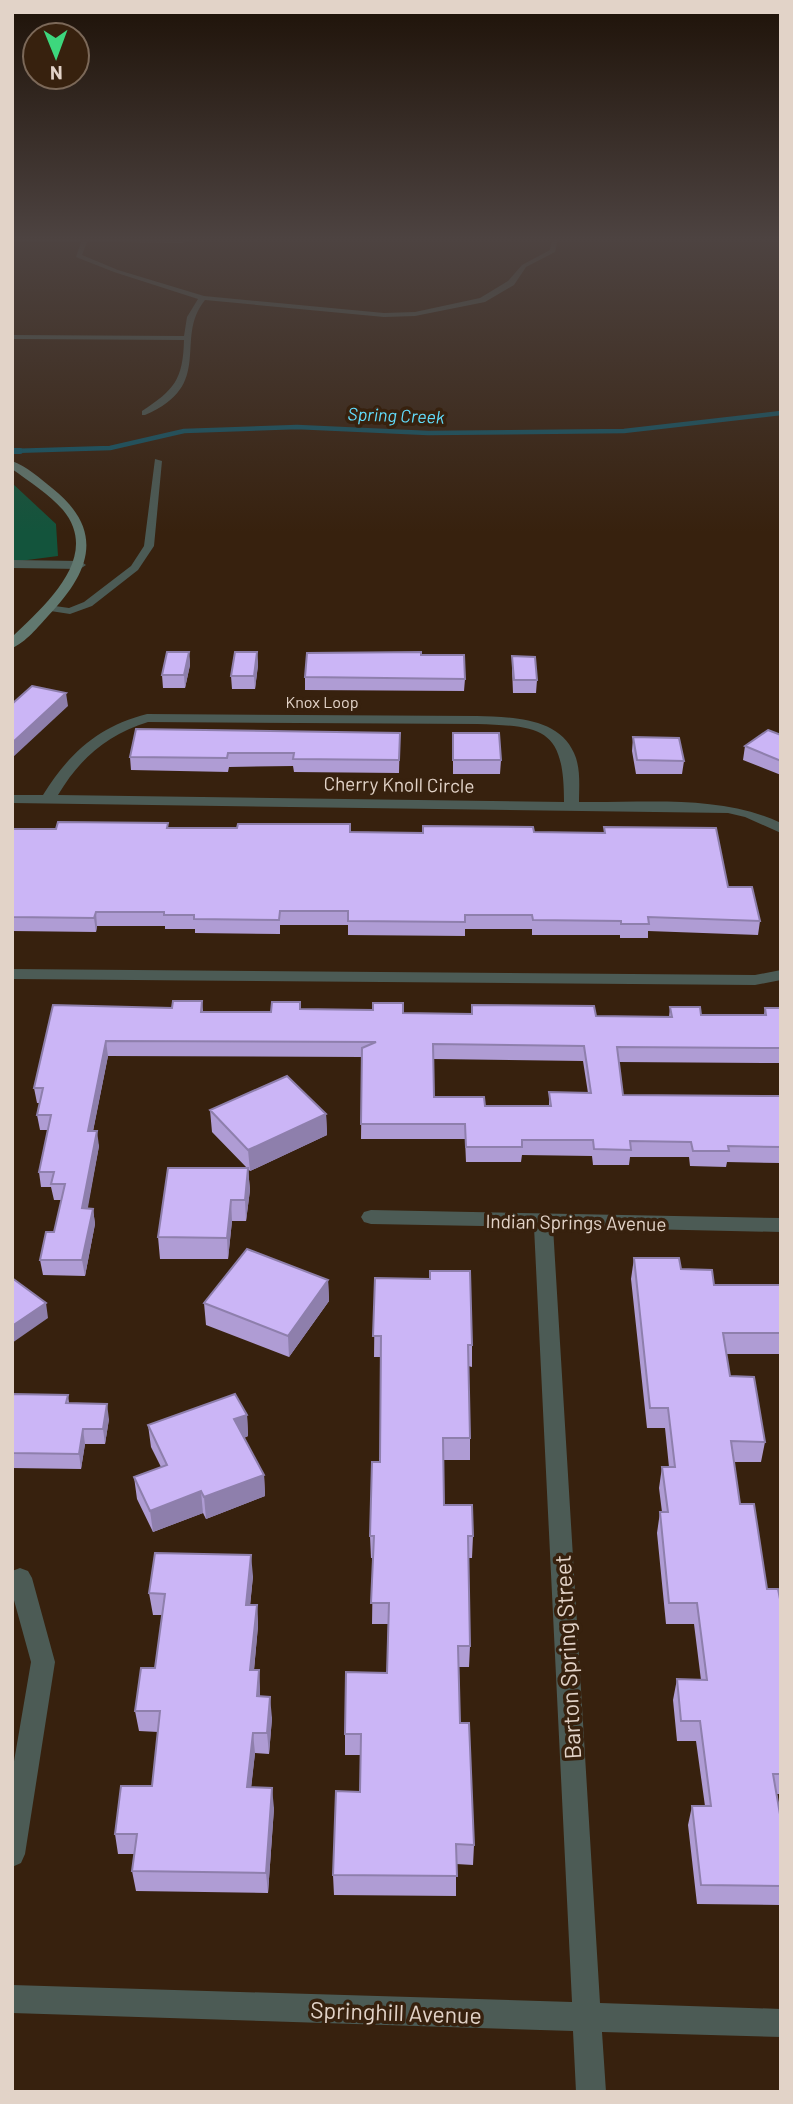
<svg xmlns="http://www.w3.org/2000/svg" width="793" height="2104" viewBox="0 0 793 2104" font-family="Barlow,sans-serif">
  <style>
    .green { fill: #13543c }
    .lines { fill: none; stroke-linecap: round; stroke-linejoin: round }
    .stream-far1 { stroke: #125767; stroke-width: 4.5 }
    .stream { stroke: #125767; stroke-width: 6 }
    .lane { fill: #4c5b55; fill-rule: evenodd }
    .street { fill: #4c5b55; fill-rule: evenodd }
    .secondary { fill: #61786f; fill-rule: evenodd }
    .wall { fill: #af9cd4; fill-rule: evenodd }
    .shaded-wall { fill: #8e7fac }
    .building { fill: #cbb5f6; stroke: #8e7fac; stroke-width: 2; fill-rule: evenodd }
    .labels { text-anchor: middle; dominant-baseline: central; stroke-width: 7; stroke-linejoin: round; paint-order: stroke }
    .far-street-label { font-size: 16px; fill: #e2d3c8; stroke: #37210e }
    .far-water-label { font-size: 18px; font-style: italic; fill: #62dcfb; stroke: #37210e }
    .street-label { font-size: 19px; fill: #e2d3c8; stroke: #37210e }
    .near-street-label { font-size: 23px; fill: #e2d3c8; stroke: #37210e }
  </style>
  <rect width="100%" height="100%" fill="#37210e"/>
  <path class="green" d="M12,483L56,524L58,556L12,562Z"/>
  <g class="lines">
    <path class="stream-far1" d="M12,451L110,448L184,431L297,427L428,433L624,431L781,413"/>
    <path class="stream" d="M12,451H20"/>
    <path class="lane" d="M12,238H203L182,243L87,242L82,255L118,270L204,296L384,313L415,312L480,298L508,281L522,265L550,250L552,238H558L555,252L526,267L514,285L485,302L415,316L384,317L205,300C173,339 216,385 145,415H142V411C174,390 183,380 184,340L12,339V335L184,336L187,317L198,299L114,272L76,257L81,242L12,241Z
      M155,459L162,461L154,546L138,570L92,606L70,614L44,610L43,608L48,605L69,608L84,602L131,566L144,546Z"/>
    <path class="street" d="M12,560L80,561L86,565L80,569L12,568Z
      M147,714L477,716C510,717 559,717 574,753C581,768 579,787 579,802C646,803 720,794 781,823V833L745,817L728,813L12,803V795H43C69,753 99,726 147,714ZM148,722L477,724C545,726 564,730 564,802L58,795C80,758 107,735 148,722Z
      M12,969L755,975L781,970V980L755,985L12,979Z
      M371,1210L781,1218V1232L553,1227L600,2003L781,2009V2037L602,2032L606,2092H576L573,2031L12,2013V1985L572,2002L534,1227L371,1224L364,1222L361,1217L364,1212Z
      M20,1568L28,1571L32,1578L55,1662L25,1854L21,1863L12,1867V1773L31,1662L12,1593V1571Z"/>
    <path class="secondary" d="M12,461C26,466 41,479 52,488C106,531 90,572 48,616C39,626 25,643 12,648V637C44,606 102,557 63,510C49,494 30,482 12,469Z"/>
  </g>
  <path class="wall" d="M189,652L190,665L185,688H163L162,675Z
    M257,652L258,665L255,689H232L231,676Z
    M421,655L465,679L464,691L305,690V677Z
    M512,656L537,680L536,693H513L512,669Z
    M400,733L399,773L294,772L293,766L229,767L228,772L131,770L130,757Z
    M453,733L501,760L500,774H453Z
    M781,735V775L743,760L745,746Z
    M633,737L684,761L682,774H636L632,751Z
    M604,827L728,887L760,921L758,935L648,931V938H620V935H532V929H465V936L348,935V925H280V934L195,933V929H165V926H97L96,932L12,931V829L169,828L423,833L534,832L604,833Z
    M202,1001L203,1012H271L301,1009L403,1013L472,1014V1005L596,1016L669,1017L670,1007L701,1015H764L765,1008H781V1063L619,1062L623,1095L781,1096V1163L727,1162L726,1167L690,1166L689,1157H630L629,1165H593L592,1156L522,1155L521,1162H466L465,1139H361L362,1057L108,1056L93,1131L99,1146L87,1209H93L95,1224L85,1276L43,1275L40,1260L54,1232L62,1200H54L51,1187H41L39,1172L48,1130H40L37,1115L40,1103H37L34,1088L53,1005L172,1008ZM433,1059L583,1061L588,1093L549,1092V1106H485L434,1097Z
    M210,1110L326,1114L327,1135L250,1171L248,1169L250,1190L246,1221H232L228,1259H160L158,1237L247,1168L212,1132Z
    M634,1258L681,1269L714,1285H781V1354H726L730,1376L765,1442L761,1462H734L740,1504L767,1589L781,1604V1794H777L781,1820V1905L697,1904L688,1825L692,1806H705L696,1741H677L673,1700L677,1679L701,1680L694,1624H666L657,1533L660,1512H662L659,1488L662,1467H669L665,1428H647L631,1279Z
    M375,1278L472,1345V1367L468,1366L470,1438V1460H443L444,1505L473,1536L472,1558H468L470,1646L469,1667H459L460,1723L474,1845L473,1865L456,1864V1896L334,1895L333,1875L360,1792V1755H345V1734L387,1673L388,1624H372L373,1558H371L370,1536L380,1462L381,1357H374Z
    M328,1280L329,1301L289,1357L206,1325L204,1303Z
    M12,1394L68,1395L69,1403L109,1419L105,1444H85L81,1469L12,1468Z
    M247,1415L248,1436L244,1438L264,1475L265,1496L206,1519L203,1513L153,1532L137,1499L134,1477L161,1467L151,1447L148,1425Z
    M253,1576L250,1605H257L258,1626L254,1670H259L260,1696L272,1718L269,1754L255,1753L251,1787L274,1808L268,1893L136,1891L132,1871L134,1854H118L115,1834L152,1786L158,1732L139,1731L135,1711L155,1668L162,1615H153L149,1593Z"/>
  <path class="shaded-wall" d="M189,652L190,665L185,688L184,675Z
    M257,652L258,665L255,689L254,676Z
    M66,693L68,706L12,758V743Z
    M96,912L97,926L96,932L94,918Z
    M106,1041L108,1056L90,1146L88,1131Z
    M326,1114L327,1135L250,1171L248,1150Z
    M97,1131L99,1146L85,1224L82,1208Z
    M248,1168L250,1190L246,1221L245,1200Z
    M231,1200L232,1221L228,1259L227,1238Z
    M93,1209L95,1224L85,1276L82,1260Z
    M328,1280L329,1301L289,1357L288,1336Z
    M46,1303L48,1318L12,1343V1326Z
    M107,1404L109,1419L105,1444L103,1429Z
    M247,1415L248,1436L236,1441L234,1419Z
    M83,1429L85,1444L81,1469L79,1454Z
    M264,1475L265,1496L206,1519L204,1497Z
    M201,1491L203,1513L153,1532L150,1511Z
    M251,1555L253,1576L248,1627L246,1605Z
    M257,1605L258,1626L252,1691L250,1670Z
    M259,1670L260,1691L259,1717L257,1696Z
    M270,1697L272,1718L269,1754L267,1733Z
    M253,1733L255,1753L249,1808L247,1787Z
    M272,1788L274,1808L268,1893L266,1873Z"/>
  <path class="building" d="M167,652H189L184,675H162Z
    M235,652H257L254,676H231Z
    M421,652V655H464L465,679L305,677L307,653Z
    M512,656L535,657L537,680H514Z
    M32,686L66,693L12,743V704Z
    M136,729L400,733L399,760L293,759L294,753H228L227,758L130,757Z
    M768,730L781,735V761L745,746Z
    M453,733H499L501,760H453Z
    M633,737L679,738L684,761L637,760Z
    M58,822L168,823L167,828H237L238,824H350V832L423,833V826L533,827L534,832L605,833L604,827L716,828L728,887H752L760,921L648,917L649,924H621V921L533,920L532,915H465V922L348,921V911H280L279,920L194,919V915H164V912H96L94,918L12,917V829H56Z
    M173,1001H202L201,1012H271L272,1002H300V1009L373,1010V1003H403V1013L472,1014V1005L594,1006L596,1016L672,1017L670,1007H700L701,1015H766L765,1008H781V1048L617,1047L623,1095L781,1096V1147L728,1146L729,1151H693L691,1142L630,1141L631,1150L594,1149L593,1140H522V1147H466L465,1124H361L362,1048L376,1042L106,1041L88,1131H97L82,1208L93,1209L82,1260H40L46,1232H54L65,1184H51L54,1172H39L51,1115H37L43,1088H34L53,1005L172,1008ZM433,1044L584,1046L591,1093L549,1092L551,1106H485L484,1097H434Z
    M287,1076L326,1114L248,1150L210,1110Z
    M168,1168H248L245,1200H231L227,1238L158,1237Z
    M247,1249L328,1280L288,1336L204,1303Z
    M634,1258H679L681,1269L712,1270L714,1285H781V1333H723L730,1376L754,1377L765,1442L731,1441L740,1504H754L767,1589H778L781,1604V1774H773L781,1820V1886L701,1885L692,1806H711L700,1721H681L677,1679L707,1680L697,1603H669L660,1512H668L662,1467H675L668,1408H650Z
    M430,1271H470L472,1345H468L470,1438H443L444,1505H472L473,1536H468L470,1646H458L460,1723H469L474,1845L456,1844L457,1876L333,1875L336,1791L360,1792L361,1734H345L346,1672L387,1673L389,1603H371L374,1536H370L372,1462H380L381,1336H373L375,1278L430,1279Z
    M12,1278L46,1303L12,1326Z
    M12,1394L68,1395L66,1403L107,1404L103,1429H83L79,1454L12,1453Z
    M235,1394L247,1415L234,1419L264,1475L204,1497L201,1491L150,1511L134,1477L167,1465L148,1425Z
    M155,1553L251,1555L246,1605H257L250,1670H259L257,1696L270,1697L267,1733H253L247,1787L272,1788L266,1873L132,1871L137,1834H115L121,1786H152L160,1711H135L141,1668H155L165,1594L149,1593Z"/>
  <linearGradient id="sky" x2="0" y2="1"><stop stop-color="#1e1208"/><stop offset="0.45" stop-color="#4d4341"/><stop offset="1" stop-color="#4d4341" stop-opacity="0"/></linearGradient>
  <rect width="793" height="532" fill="url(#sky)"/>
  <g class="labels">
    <g class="far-street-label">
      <text x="322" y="701">Knox Loop</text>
    </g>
    <g class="far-water-label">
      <text transform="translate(396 415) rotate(2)">Spring Creek</text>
    </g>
    <g class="street-label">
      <text transform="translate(399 784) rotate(1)">Cherry Knoll Circle</text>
      <text transform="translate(576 1222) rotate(1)">Indian Springs Avenue</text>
    </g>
    <g class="near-street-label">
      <text transform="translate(567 1657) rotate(-93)">Barton Spring Street</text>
      <text transform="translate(396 2012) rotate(2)">Springhill Avenue</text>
    </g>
  </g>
  <rect width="793" height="2104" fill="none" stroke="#e2d3c8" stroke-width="28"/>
  <g transform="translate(56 56) rotate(179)"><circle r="33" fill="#37210e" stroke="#7b6858" stroke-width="2"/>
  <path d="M0-5L12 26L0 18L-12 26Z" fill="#3dd77d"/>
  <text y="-10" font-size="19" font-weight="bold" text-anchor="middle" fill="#e2d3c8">N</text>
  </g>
</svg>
